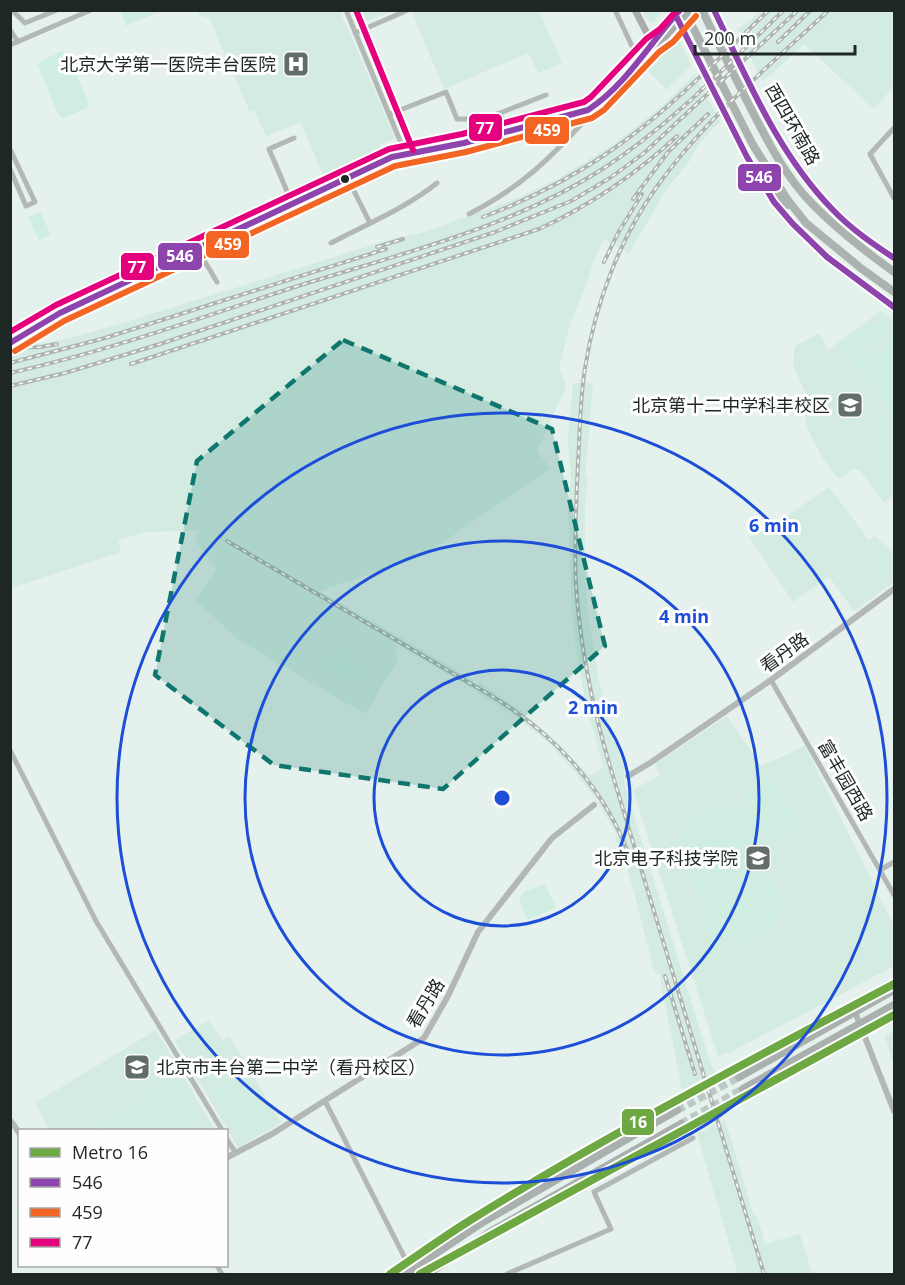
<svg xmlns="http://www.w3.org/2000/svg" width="905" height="1285" viewBox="0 0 905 1285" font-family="'Open Sans','Noto Sans SC',sans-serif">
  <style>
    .built { fill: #d4ebe1 }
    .green { fill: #cfeee1; fill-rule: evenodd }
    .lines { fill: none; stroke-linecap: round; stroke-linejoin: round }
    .primary-tunnel { stroke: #bdc9c4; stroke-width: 8; stroke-dasharray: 8 4; stroke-linecap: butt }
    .minor { stroke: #b3b8b6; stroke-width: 5 }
    .tertiary { stroke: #b3b8b6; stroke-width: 6 }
    .secondary { stroke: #a8adab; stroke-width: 7 }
    .primary { stroke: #a9b0ad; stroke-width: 8 }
    .trunk { stroke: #acb2af; stroke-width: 8 }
    .rail-casing { stroke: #aeb4b0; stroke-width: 4 }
    .rail { stroke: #fefefe; stroke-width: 1.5; stroke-dasharray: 4.5; stroke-linecap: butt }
    .bus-1-casing { stroke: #fefefe; stroke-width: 10 }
    .bus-2-casing { stroke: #fefefe; stroke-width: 10 }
    .bus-3-casing { stroke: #fefefe; stroke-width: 10 }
    .bus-1 { stroke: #8e44ad; stroke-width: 6 }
    .bus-2 { stroke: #f26522; stroke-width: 6 }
    .bus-3 { stroke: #e5007d; stroke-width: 6 }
    .metro-1-casing { stroke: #fefefe; stroke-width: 12 }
    .metro-1 { stroke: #6da843; stroke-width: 8 }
    .marked { fill: #0f766e; fill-opacity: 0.2; stroke: #0f766e; stroke-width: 4.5; stroke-dasharray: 12 8; stroke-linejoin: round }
    .ring { fill: none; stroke: #1d4ed8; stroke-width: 3 }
    .bus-dot { fill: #1e2723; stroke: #fefefe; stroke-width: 2 }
    .labels { text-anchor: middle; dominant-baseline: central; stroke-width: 6; stroke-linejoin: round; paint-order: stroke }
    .poi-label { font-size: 18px; fill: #1e2723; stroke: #fefefe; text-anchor: end }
    .street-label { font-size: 18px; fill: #1e2723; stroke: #fefefe }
    .centre { fill: #1d4ed8; stroke: #fefefe; stroke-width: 3 }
    .ring-label { font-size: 18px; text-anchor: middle; font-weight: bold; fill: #1d4ed8; stroke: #fefefe; stroke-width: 6; stroke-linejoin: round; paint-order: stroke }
    .line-badge { stroke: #fefefe; stroke-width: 2 }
    .badge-label { font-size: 16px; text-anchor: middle; font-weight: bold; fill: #fff }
  </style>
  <rect width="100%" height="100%" fill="#e5f1ec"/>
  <path class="built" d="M197,11H340L395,138L380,145L382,151L324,177L301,122L266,136L254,110L250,112L209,18L199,15Z
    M354,11H393L360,24Z
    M416,11H539L562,63L538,73L528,53L444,89L412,12Z
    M761,11H894V86L874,109L804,44L772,74L762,81L737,29L748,22Z
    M677,35L691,66L667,90L646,69Z
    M695,74L720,122L700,142L691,159L664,193L629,254L604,239L594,260L586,286L571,321L559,367L566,387L537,451L551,469L421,557L320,591L474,680L471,688L396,644L397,662L365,714L239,640L195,600L217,569L194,540L201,530L147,532L118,540L121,552L11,588L10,353L19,351L20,345L45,343L70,338L116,325L385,241L421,233L513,200L556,180L611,146L660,108Z
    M881,311L894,321V495L884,503L860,471L853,469L839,479L823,459L807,428L805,414L807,397L793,364L795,346L819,333L828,350Z
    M573,383H593L585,478H588L585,505V566L587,605L598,676L608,719L621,759L626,770L624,773V780L629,800L710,1062L716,1072L683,1090L680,1086L681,1084L659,973L655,974L635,896L621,847L615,839L618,836L600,806L583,782L550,744L513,715L477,693L478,681L520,710L555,740L589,776L603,767L585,700L574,636L571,595L568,508L571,479L568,440Z
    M829,487L869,540L875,536L894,552V582L854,611L829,577L793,602L749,537L774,520L777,523Z
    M727,716L761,766L805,746L894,926V966L731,1052L718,1056L633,790L660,775L655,764Z
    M209,1020L222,1040L230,1036L281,1123L238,1148L175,1040Z
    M156,1030L215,1130H49L35,1103Z
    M894,1031V1066L885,1036Z
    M725,1119L754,1216L757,1215L765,1244L800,1234L812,1274H738L697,1134Z"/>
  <path class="green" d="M122,10H161V11L126,26L120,11Z
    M642,11H662L653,23L649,21Z
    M63,51L67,53L89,103L87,108L63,118L58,114L38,66L40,61Z
    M41,212L51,235L39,240L28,217Z
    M880,323L894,334V413L840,345L847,340L851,345C853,331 866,322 880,323ZM887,334L892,340L864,362L859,356Z
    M337,654L357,666L351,677L331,665Z
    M772,778L799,827L770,843L744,794Z
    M727,807C740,809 748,812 756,823L779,903L777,918L771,928L759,938L749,943H737L718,935L720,944L713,946L678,828C691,824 689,820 698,814C707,808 717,807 727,807Z
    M545,884L556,908L527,920L519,898L525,891Z
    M243,1075L272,1120L242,1138L214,1092Z
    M177,1077L197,1109L162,1130H123L118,1122L103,1129L99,1124Z
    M197,1111L203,1121L187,1130H178L174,1124Z"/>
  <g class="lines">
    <path class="primary-tunnel" d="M677,1110L739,1077
      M681,1124L743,1089"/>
    <path class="minor" d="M12,10L25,23L57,10
      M346,10L405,153
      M615,10L639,61
      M10,30L18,42
      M355,33L408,10
      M10,45L91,10
      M390,114L446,92L457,119H480L500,113
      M894,128L870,154L894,198
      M506,131L500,113L546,95
      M10,149L35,202L26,206L10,169
      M347,177L370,223
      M292,203L269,149L294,138
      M469,214C519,188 547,162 585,120L588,110
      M331,243C367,224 406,208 437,183
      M198,250L217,282
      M771,680L894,895
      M10,750L96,921L222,1130
      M880,870L894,862
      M325,1101L413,1274
      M226,1138L236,1153
      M217,1266L222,1274
      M507,1274L611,1229L594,1192L693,1138"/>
    <path class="tertiary" d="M673,10L747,157L774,202L793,224L827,257L894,307
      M714,10C747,77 779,158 833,211C851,229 873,244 894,258
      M628,776L650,763L771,680L894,589
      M855,1012L894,1111
      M10,1120L20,1134
      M226,1158L272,1134L424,1038L448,996L478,932L552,838L594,805"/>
    <path class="secondary" d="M635,10L653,45
      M655,44L666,36L689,10
      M10,343L60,313L392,157L464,143L588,110L597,104L639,61L653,45L662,30L680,10"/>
    <path class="primary" d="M739,1077L894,990
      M743,1089L894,1005
      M405,1274L483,1222L677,1110
      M428,1274L490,1232L681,1124"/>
    <path class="trunk" d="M684,10L753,145L787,199L806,223L862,269L894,292
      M702,10C717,41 732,71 747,101C764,134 780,167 804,195C831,225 862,249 894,272
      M761,181L787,205"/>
    <defs>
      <path id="rail" d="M778,42L811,10
        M633,199L668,152L708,114
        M483,217C528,200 573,177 612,150C670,110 719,58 769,10
        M377,247L403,239
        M604,262L618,233L642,194
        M10,348L41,347L57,344
        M10,363L105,338L386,249
        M131,364L539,229C591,205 635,175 677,136
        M10,373C109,351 205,316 301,285C403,253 513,227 604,168C671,125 727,65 784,10
        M10,386L65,373L157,345L495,232L571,201L610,178L644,153L798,10
        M227,541L490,695C554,733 607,790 631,861
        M665,976L695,1074
        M764,1274L609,763C592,705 580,646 576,585C574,544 576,504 578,463C580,431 580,399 585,368C595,305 619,240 656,188C703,121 769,66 829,10"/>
    </defs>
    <use href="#rail" class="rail-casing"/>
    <use href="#rail" class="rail"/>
    <defs>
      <path id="bus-1" d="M673,10L747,157L774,202L793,224L827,257L894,307
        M714,10C748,80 778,154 833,210C851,229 873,244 894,258
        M10,343L60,313L392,157L464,143L588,110C626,85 650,43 680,10"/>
      <path id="bus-2" d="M15,351L64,321L395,166L466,152L592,118L604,110L659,52L673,42L696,16"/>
      <path id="bus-3" d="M356,10L413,150
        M10,332L56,305L389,149L462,134L584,102L591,97L646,39L660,29L677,10"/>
    </defs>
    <use href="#bus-1" class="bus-1-casing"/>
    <use href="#bus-2" class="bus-2-casing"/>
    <use href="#bus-3" class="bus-3-casing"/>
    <use href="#bus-1" class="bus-1"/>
    <use href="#bus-2" class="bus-2"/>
    <use href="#bus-3" class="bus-3"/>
    <defs>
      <path id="metro-1" d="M390,1274C417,1256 442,1238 469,1221C607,1135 751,1060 894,984
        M420,1274L894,1015"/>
    </defs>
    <use href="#metro-1" class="metro-1-casing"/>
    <use href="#metro-1" class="metro-1"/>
  </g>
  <path class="marked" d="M343,340L552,429L605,646L443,789L274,765L155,675L197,461Z"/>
  <g class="ring">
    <circle cx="502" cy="798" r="128"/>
    <circle cx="502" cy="798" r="257"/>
    <circle cx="502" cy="798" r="385"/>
  </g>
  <defs>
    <symbol id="hospital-square" viewBox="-11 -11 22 22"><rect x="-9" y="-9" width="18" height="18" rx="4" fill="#646e69" stroke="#fefefe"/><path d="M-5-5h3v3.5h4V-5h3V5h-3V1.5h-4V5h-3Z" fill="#fff"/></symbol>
    <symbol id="school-square" viewBox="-11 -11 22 22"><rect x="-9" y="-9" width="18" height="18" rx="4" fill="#646e69" stroke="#fefefe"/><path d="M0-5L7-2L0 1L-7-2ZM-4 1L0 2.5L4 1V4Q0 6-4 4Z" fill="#fff"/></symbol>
    <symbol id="university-square" viewBox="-11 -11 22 22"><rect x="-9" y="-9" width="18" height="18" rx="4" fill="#646e69" stroke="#fefefe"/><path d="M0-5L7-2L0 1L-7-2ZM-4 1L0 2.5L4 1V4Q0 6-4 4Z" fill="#fff"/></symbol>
  </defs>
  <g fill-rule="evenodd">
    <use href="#hospital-square" x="281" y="49" width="30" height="30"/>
    <use href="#school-square" x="835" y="390" width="30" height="30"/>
    <use href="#university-square" x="743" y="843" width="30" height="30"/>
    <use href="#school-square" x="122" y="1052" width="30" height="30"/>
  </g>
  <circle class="bus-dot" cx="345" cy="179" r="5"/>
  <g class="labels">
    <g class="poi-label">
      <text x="276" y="64">北京大学第一医院丰台医院</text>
      <text x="830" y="405">北京第十二中学科丰校区</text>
      <text x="738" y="858">北京电子科技学院</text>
      <text x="156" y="1067" text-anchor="start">北京市丰台第二中学（看丹校区）</text>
    </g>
    <g class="street-label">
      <text transform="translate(793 124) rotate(60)">西四环南路</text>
      <text transform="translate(784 652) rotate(-36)">看丹路</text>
      <text transform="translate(846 780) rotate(60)">富丰园西路</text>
      <text transform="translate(425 1003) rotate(-59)">看丹路</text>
    </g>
  </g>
  <circle cx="502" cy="798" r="9" class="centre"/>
  <g class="ring-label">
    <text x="774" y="532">6 min</text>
    <text x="684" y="623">4 min</text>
    <text x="593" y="714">2 min</text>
  </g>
  <g class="line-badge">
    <rect x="468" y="113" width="35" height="29" rx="6" fill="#e5007d"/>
    <rect x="524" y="116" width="46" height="29" rx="6" fill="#f26522"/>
    <rect x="737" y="163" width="45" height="29" rx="6" fill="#8e44ad"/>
    <rect x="205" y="230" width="45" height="29" rx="6" fill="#f26522"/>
    <rect x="157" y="242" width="46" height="29" rx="6" fill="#8e44ad"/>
    <rect x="120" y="252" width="35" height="29" rx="6" fill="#e5007d"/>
    <rect x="621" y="1108" width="34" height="28" rx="6" fill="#6da843"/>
  </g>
  <g class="badge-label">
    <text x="485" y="134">77</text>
    <text x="547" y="136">459</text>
    <text x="759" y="183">546</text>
    <text x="228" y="250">459</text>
    <text x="180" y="262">546</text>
    <text x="137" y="273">77</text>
    <text x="638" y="1128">16</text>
  </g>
  <rect width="905" height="1285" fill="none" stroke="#1e2723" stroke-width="24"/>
  <rect x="18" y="1129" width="210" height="138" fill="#fefefe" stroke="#a4a8a6" stroke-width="1.5"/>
  <rect x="30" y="1148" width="30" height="9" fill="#6da843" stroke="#a4a8a6" stroke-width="1.5"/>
  <text x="72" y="1159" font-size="18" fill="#1e2723">Metro 16</text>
  <rect x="30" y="1178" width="30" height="9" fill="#8e44ad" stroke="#a4a8a6" stroke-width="1.5"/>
  <text x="72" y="1189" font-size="18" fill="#1e2723">546</text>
  <rect x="30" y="1208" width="30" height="9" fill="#f26522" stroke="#a4a8a6" stroke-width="1.5"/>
  <text x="72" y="1219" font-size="18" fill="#1e2723">459</text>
  <rect x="30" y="1238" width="30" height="9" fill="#e5007d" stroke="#a4a8a6" stroke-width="1.5"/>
  <text x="72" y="1249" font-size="18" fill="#1e2723">77</text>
  <path d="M695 45v9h160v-9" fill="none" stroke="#1e2723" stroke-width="3"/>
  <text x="704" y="45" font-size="18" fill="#1e2723" stroke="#fefefe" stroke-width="4.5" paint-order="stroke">200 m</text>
</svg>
